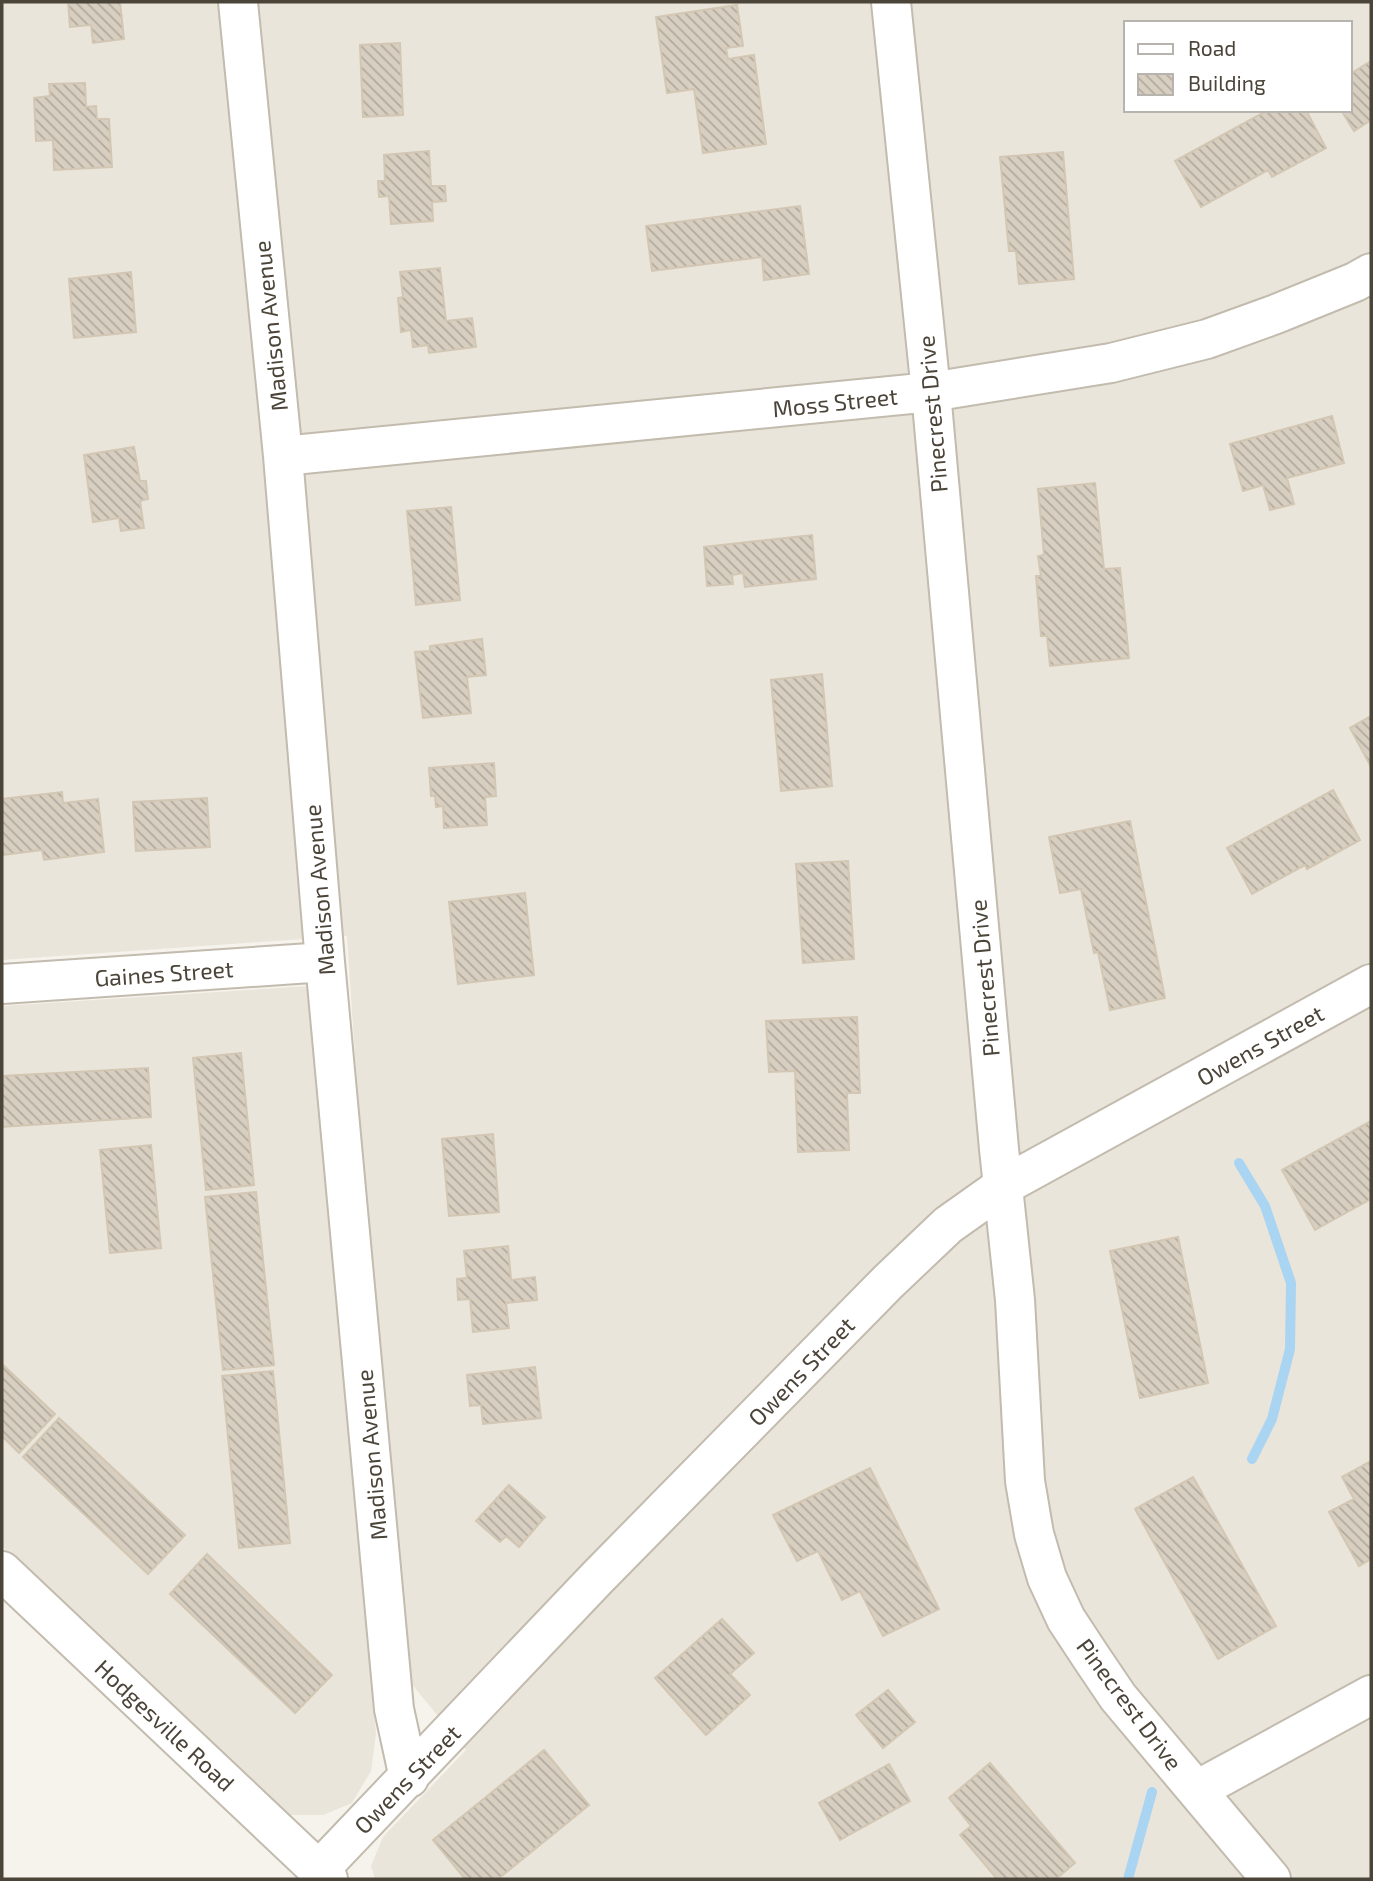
<svg xmlns="http://www.w3.org/2000/svg" width="1373" height="1881" viewBox="0 0 1373 1881" font-family="'Exo 2',sans-serif">
  <style>
    .residential { fill: #eae5da; fill-rule: evenodd }
    .lines { fill: none; stroke-linecap: round; stroke-linejoin: round }
    .stream { stroke: #a9d4f2; stroke-width: 10 }
    .building { fill: url(#building-back-hatch); stroke: #d3c7b4; stroke-width: 2 }
    .minor-casing { stroke: #c2bbae; stroke-width: 42 }
    .minor { stroke: #fff; stroke-width: 38 }
    .labels { text-anchor: middle; dominant-baseline: central; stroke-width: 6; stroke-linejoin: round; paint-order: stroke }
    .street-label { font-size: 23px; fill: #4b4439; stroke: #fff }
  </style>
  <defs>
    <pattern id="building-back-hatch" width="6" height="6" patternUnits="userSpaceOnUse" patternTransform="scale(1.75)"><rect width="6" height="6" fill="#d8cfc1"/><path d="M-1 5l2 2M0 0l6 6M5-1l2 2" fill="none" stroke="#b1aa9e"/></pattern>
  </defs>
  <rect width="100%" height="100%" fill="#f6f3ec"/>
  <path class="residential" d="M2,2H1371V1879H375L371,1866L383,1837L466,1750L400,1670L384,1491L347,936L2,960ZM1126,23H1350V110H1126Z
    M309,986L376,1734L371,1771L352,1803L323,1815H281L2,1546V1006Z"/>
  <g class="lines">
    <path class="stream" d="M1239,1163L1265,1206L1291,1283L1290,1349L1272,1419L1252,1459
      M1128,1879L1152,1792"/>
  </g>
  <path class="building" d="M68,2H120L124,39L93,43L91,25L70,27Z
    M737,5L743,46L726,48L728,59L754,55L766,144L703,153L694,89L667,93L656,17Z
    M400,43L403,115L363,117L360,45Z
    M1371,61V120L1354,131L1341,110H1350V74Z
    M85,83L86,107L96,106L97,119H109L112,167L54,170L53,140L36,141L34,98L50,96L49,84Z
    M1268,110H1306L1326,148L1272,177L1268,170L1201,207L1175,161Z
    M429,151L431,186H445L446,201L432,202L433,221L391,224L389,196L379,197L378,181H385L384,155Z
    M1063,152L1074,279L1019,284L1016,251H1009L1000,157Z
    M800,206L809,274L764,280L762,257L652,271L646,226Z
    M440,268L446,321L472,318L476,347L429,353L428,345L413,347L411,330L401,332L398,298L403,297L400,272Z
    M131,272L136,332L74,338L69,279Z
    M1332,416L1344,463L1287,478L1294,504L1270,510L1263,485L1243,491L1230,444Z
    M134,447L140,481H146L148,499L140,501L144,528L121,531L119,518L93,522L84,455Z
    M1095,483L1104,569L1120,568L1129,658L1050,666L1047,636H1041L1036,576H1041L1038,556L1044,555L1038,489Z
    M451,507L460,600L416,605L407,511Z
    M812,535L816,579L745,587L743,573L732,575L733,584L707,586L704,547Z
    M482,639L486,675L467,677L471,713L423,718L415,652L430,651V646Z
    M822,674L832,786L781,791L771,680Z
    M1371,716V767L1350,728Z
    M494,763L496,796L485,797L487,825L444,828L443,806L436,807L435,796H431L429,768Z
    M1333,790L1360,840L1307,869L1305,865L1252,894L1227,848Z
    M62,792L63,803L98,799L104,852L44,860L42,850L2,855V799Z
    M207,798L210,847L136,851L133,802Z
    M1130,821L1165,998L1110,1010L1098,952L1094,953L1081,889L1060,893L1049,837Z
    M848,861L854,959L803,963L796,864Z
    M525,893L534,975L458,984L449,902Z
    M857,1017L860,1093H847L849,1150L798,1152L795,1071L769,1072L766,1021Z
    M241,1053L254,1185L206,1190L193,1058Z
    M148,1068L151,1117L2,1127V1076Z
    M1371,1121V1199L1315,1230L1282,1170Z
    M493,1134L499,1212L449,1216L442,1139Z
    M151,1145L161,1248L110,1253L100,1150Z
    M256,1192L274,1365L223,1370L205,1197Z
    M1178,1237L1208,1383L1140,1398L1110,1251Z
    M508,1246L511,1280L535,1277L537,1300L506,1303L509,1328L473,1332L470,1299L458,1300L457,1279L467,1278L464,1251Z
    M2,1364L55,1414L19,1453L2,1436Z
    M535,1367L541,1418L483,1424L481,1405L470,1406L467,1375Z
    M273,1371L290,1543L239,1548L222,1376Z
    M59,1418L185,1535L148,1574L23,1457Z
    M1371,1461V1559L1359,1566L1329,1512L1354,1499L1342,1477Z
    M870,1468L939,1609L883,1636L860,1591L842,1600L818,1551L797,1561L773,1515Z
    M1193,1477L1276,1626L1218,1659L1135,1509Z
    M509,1485L545,1517L519,1547L506,1536L500,1542L476,1521Z
    M207,1554L332,1675L295,1713L170,1594Z
    M722,1619L754,1653L730,1674L750,1695L706,1735L655,1678Z
    M888,1690L915,1722L883,1748L856,1715Z
    M544,1750L589,1805L498,1879H465L433,1840Z
    M990,1763L1075,1863L1056,1879H997L960,1835L971,1826L949,1798Z
    M889,1764L910,1801L840,1840L819,1803Z"/>
  <g class="lines">
    <defs>
      <path id="minor" d="M238,2L283,456L325,962L394,1709L409,1778
        M891,2L931,392L999,1149L1015,1300L1025,1481L1034,1534L1047,1578L1066,1619L1091,1657L1118,1697L1271,1879
        M283,456L931,392L1111,363L1207,339L1276,314L1355,282L1371,273
        M2,984L325,962
        M2,1571L328,1879
        M1197,1790L1371,1695
        M319,1870L597,1578L888,1282L948,1225L1003,1186L1371,984"/>
    </defs>
    <use href="#minor" class="minor-casing"/>
    <use href="#minor" class="minor"/>
  </g>
  <g class="labels">
    <g class="street-label">
      <text transform="translate(270 326) rotate(-96)">Madison Avenue</text>
      <text transform="translate(835 402) rotate(-6)">Moss Street</text>
      <text transform="translate(932 414) rotate(-95)">Pinecrest Drive</text>
      <text transform="translate(319 890) rotate(-95)">Madison Avenue</text>
      <text transform="translate(164 973) rotate(-4)">Gaines Street</text>
      <text transform="translate(984 978) rotate(-95)">Pinecrest Drive</text>
      <text transform="translate(1260 1045) rotate(-29)">Owens Street</text>
      <text transform="translate(801 1371) rotate(-46)">Owens Street</text>
      <text transform="translate(371 1455) rotate(-95)">Madison Avenue</text>
      <text transform="translate(1130 1704) rotate(53)">Pinecrest Drive</text>
      <text transform="translate(165 1725) rotate(43)">Hodgesville Road</text>
      <text transform="translate(407 1779) rotate(-46)">Owens Street</text>
    </g>
  </g>
  <rect width="1373" height="1881" fill="none" stroke="#4b4439" stroke-width="7"/>
  <rect x="1124" y="21" width="228" height="91" fill="#ffffff" stroke="#b7b4b0" stroke-width="2"/>
  <rect x="1138" y="44" width="35" height="10" fill="#ffffff" stroke="#b7b4b0" stroke-width="2"/>
  <text x="1188" y="56" font-size="21" fill="#4b4439">Road</text>
  <rect x="1138" y="74" width="35" height="21" fill="url(#building-back-hatch)" stroke="#b7b4b0" stroke-width="2"/>
  <text x="1188" y="91" font-size="21" fill="#4b4439">Building</text>
</svg>
